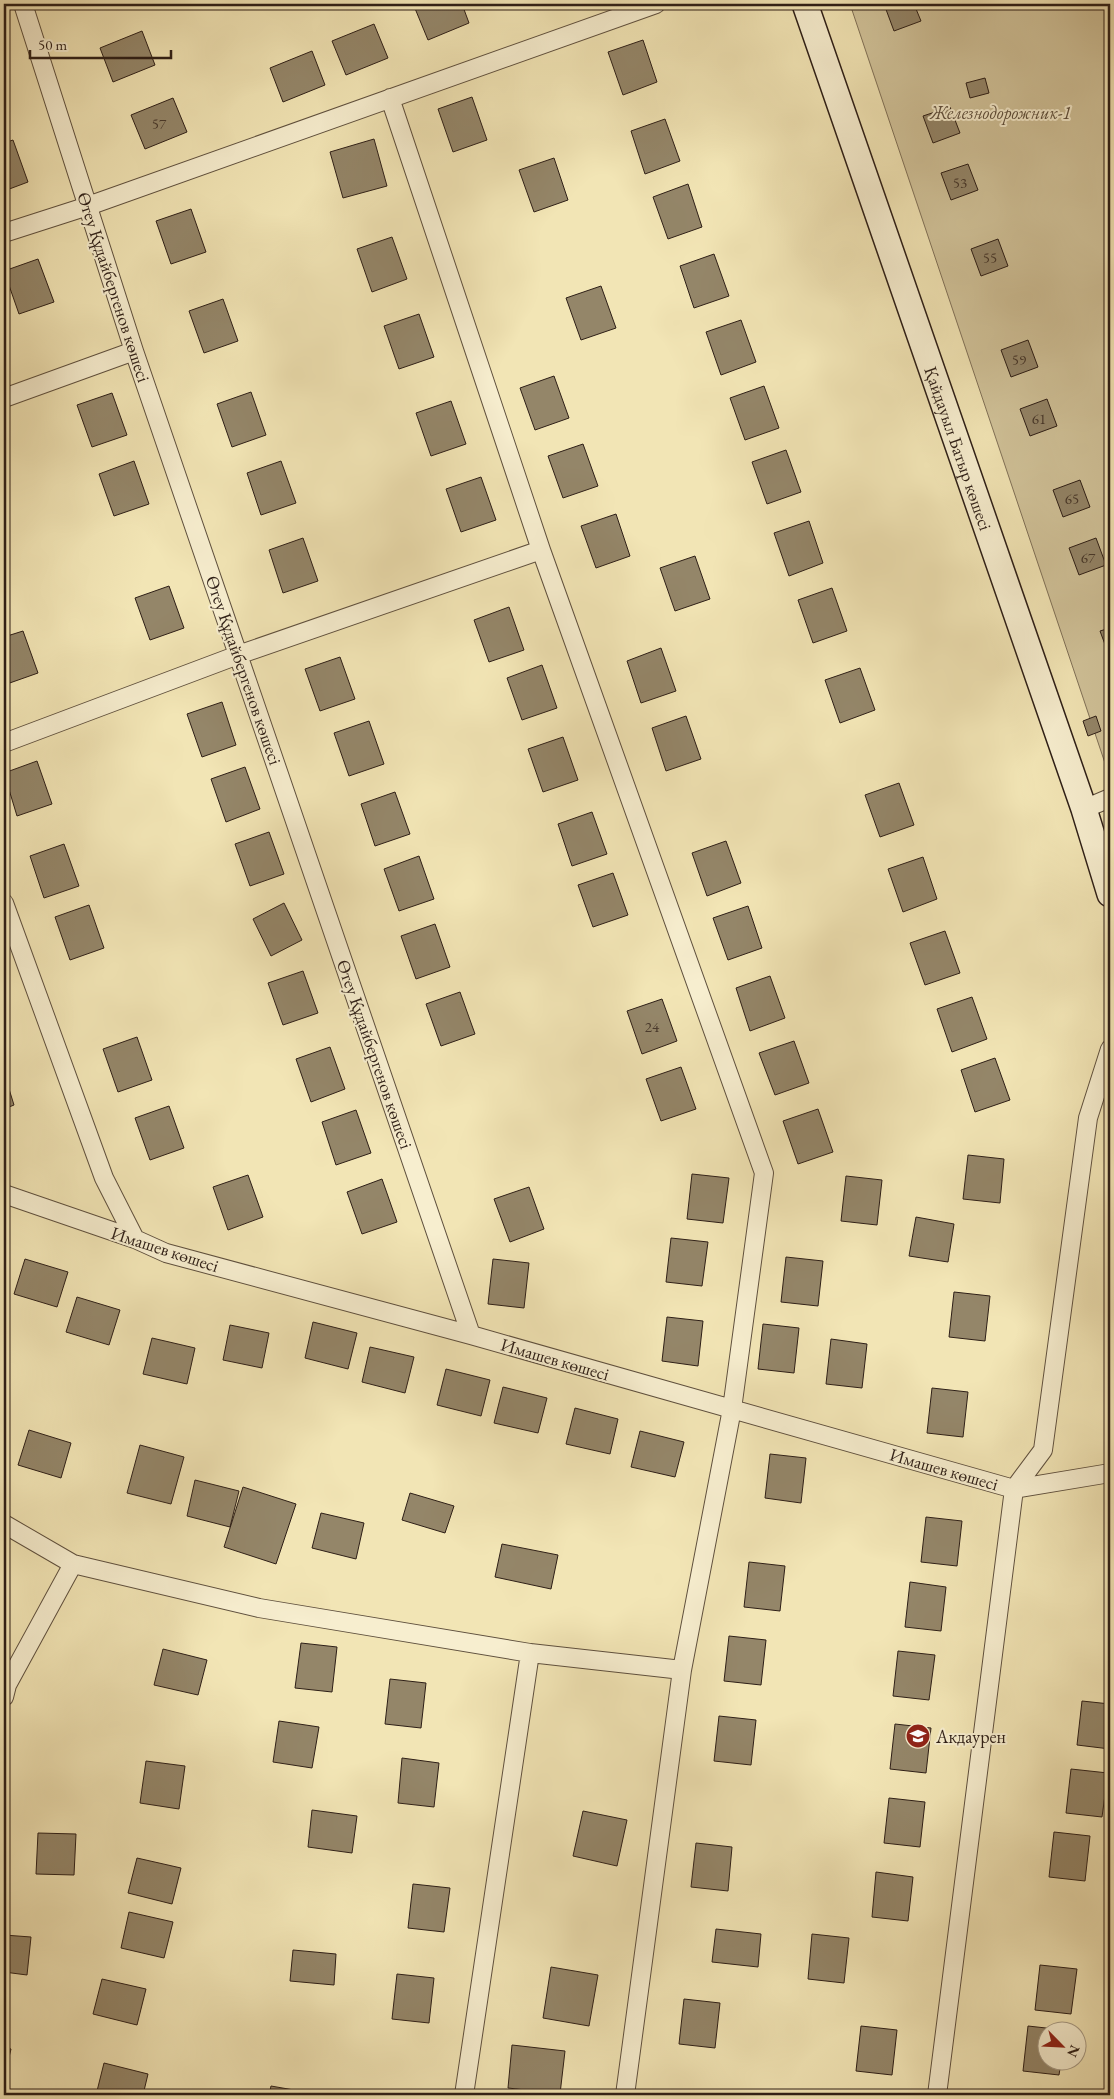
<svg xmlns="http://www.w3.org/2000/svg" width="1114" height="2099" viewBox="0 0 1114 2099" font-family="'EB Garamond',serif">
  <style>
    .green { fill: #d1c39a; stroke: #807158 }
    .building { fill: #948669; stroke: #2e1f17 }
    .lines { fill: none; stroke-linecap: round; stroke-linejoin: round }
    .street-casing { stroke: #5f503e; stroke-width: 20 }
    .secondary-casing { stroke: #2e1f17; stroke-width: 28 }
    .street { stroke: #f7eecf; stroke-width: 18 }
    .secondary { stroke: #f7eecf; stroke-width: 25 }
    .labels { text-anchor: middle; dominant-baseline: central; stroke-width: 4; stroke-linejoin: round; paint-order: stroke }
    .number-label { font-size: 15px; fill: #48392c }
    .park-label { font-size: 18px; font-style: italic; fill: #5f503e; stroke: #f7eecf }
    .street-label { font-size: 18px; fill: #2e1f17; stroke: #f7eecf }
    .poi-label { font-size: 18px; fill: #2e1f17; stroke: #f7eecf; text-anchor: start }
  </style>
  <rect width="100%" height="100%" fill="#f2e5b5"/>
  <filter id="stains"><feTurbulence type="fractalNoise" baseFrequency=".004" numOctaves="4"/><feColorMatrix values="0 0 0 0 .2 0 0 0 0 .09 0 0 0 0 .02 0 0 0 .5 -.17"/></filter>
  <radialGradient id="worn" r=".72"><stop offset=".6" stop-color="#630" stop-opacity="0"/><stop offset="1" stop-color="#630" stop-opacity=".3"/></radialGradient>
  <path class="green" d="M850,4H1110V778Z"/>
  <path class="building" d="M419,4H462L469,23L428,40L414,6Z
    M884,4H914L921,21L894,31Z
    M374,24L388,58L346,75L332,41Z
    M142,31L155,65L113,82L100,48Z
    M643,40L657,82L623,95L608,52Z
    M312,51L325,85L283,102L270,68Z
    M985,78L989,93L970,98L966,83Z
    M472,97L487,140L453,152L438,109Z
    M173,98L187,132L145,149L131,115Z
    M950,107L960,133L933,143L923,116Z
    M665,119L680,161L645,174L631,131Z
    M374,139L387,186L343,198L330,152Z
    M13,140L28,182L4,191V143Z
    M554,158L568,200L534,212L519,170Z
    M968,164L978,190L951,200L941,173Z
    M688,184L702,227L668,239L653,197Z
    M191,209L206,252L171,264L156,221Z
    M392,237L407,279L372,292L357,249Z
    M998,239L1008,266L981,276L971,249Z
    M714,254L729,296L694,308L680,266Z
    M38,259L54,302L19,314L4,271Z
    M601,286L616,328L581,340L566,298Z
    M223,299L238,341L204,353L189,311Z
    M419,314L434,357L399,369L384,326Z
    M741,320L756,362L721,375L706,332Z
    M1028,340L1038,367L1011,377L1001,350Z
    M554,376L569,418L535,430L520,388Z
    M764,386L779,428L745,440L730,398Z
    M251,392L266,435L232,447L217,404Z
    M112,393L127,435L92,447L77,405Z
    M1047,399L1057,426L1030,436L1020,409Z
    M451,401L466,444L431,456L416,413Z
    M583,444L598,486L563,498L548,456Z
    M786,450L801,492L767,504L752,462Z
    M134,461L149,504L114,516L99,474Z
    M281,461L296,503L261,515L247,473Z
    M481,477L496,520L461,532L446,489Z
    M1080,480L1090,507L1063,517L1053,490Z
    M616,514L630,556L596,568L581,526Z
    M809,521L823,563L789,576L774,533Z
    M303,538L318,581L283,593L269,550Z
    M1096,538L1106,565L1079,575L1069,548Z
    M695,556L710,599L675,611L660,568Z
    M169,586L184,628L150,640L135,598Z
    M832,588L847,631L813,643L798,600Z
    M509,607L524,650L489,662L474,620Z
    M1110,628V658L1100,631Z
    M23,631L38,673L4,685V637Z
    M661,648L676,691L641,703L627,661Z
    M340,657L355,699L320,711L305,669Z
    M542,665L557,708L522,720L507,678Z
    M860,668L875,710L840,723L825,680Z
    M222,702L236,745L202,757L187,714Z
    M686,716L701,759L666,771L652,728Z
    M1096,716L1101,731L1088,736L1083,721Z
    M369,721L384,764L349,776L334,733Z
    M563,737L578,780L543,792L528,749Z
    M37,761L52,804L17,816L4,773Z
    M245,767L260,809L226,822L211,779Z
    M899,783L914,825L880,837L865,795Z
    M395,792L410,834L375,846L361,804Z
    M592,812L607,854L572,866L558,824Z
    M269,832L284,874L250,886L235,844Z
    M726,841L741,883L707,896L692,853Z
    M64,844L79,886L44,898L30,856Z
    M419,856L434,899L399,911L384,869Z
    M923,857L937,899L903,912L888,869Z
    M613,873L628,915L593,927L578,885Z
    M284,903L302,940L271,956L253,919Z
    M89,905L104,948L70,960L55,917Z
    M748,906L762,948L728,960L713,918Z
    M435,924L450,967L416,979L401,936Z
    M945,931L960,973L925,985L910,943Z
    M303,971L318,1013L283,1025L268,983Z
    M770,976L785,1018L750,1031L736,988Z
    M460,992L475,1034L441,1046L426,1004Z
    M972,997L987,1039L952,1052L937,1009Z
    M662,999L677,1041L642,1054L627,1011Z
    M137,1037L152,1080L118,1092L103,1049Z
    M794,1041L809,1083L775,1095L759,1053Z
    M330,1047L345,1089L311,1102L296,1059Z
    M995,1058L1010,1100L975,1112L961,1070Z
    M681,1067L696,1109L661,1121L646,1079Z
    M4,1073L14,1105L4,1109Z
    M169,1106L184,1148L150,1160L135,1118Z
    M818,1109L833,1152L798,1164L783,1121Z
    M356,1110L371,1153L336,1165L322,1122Z
    M968,1155L1004,1159L1000,1203L963,1199Z
    M692,1174L729,1178L723,1223L687,1219Z
    M248,1175L263,1217L228,1230L213,1187Z
    M846,1176L882,1180L877,1225L841,1221Z
    M382,1179L397,1222L362,1234L347,1192Z
    M529,1187L544,1229L510,1242L494,1199Z
    M916,1217L954,1224L948,1262L909,1256Z
    M671,1238L708,1242L702,1286L666,1282Z
    M786,1257L823,1261L818,1306L781,1302Z
    M25,1259L68,1272L57,1307L14,1294Z
    M493,1259L529,1263L524,1308L488,1304Z
    M954,1292L990,1296L985,1341L949,1337Z
    M77,1297L120,1310L109,1345L66,1332Z
    M667,1317L703,1321L698,1366L662,1361Z
    M313,1322L357,1333L348,1369L305,1358Z
    M763,1324L799,1328L794,1373L758,1369Z
    M230,1325L269,1333L262,1368L223,1360Z
    M152,1338L195,1348L187,1384L143,1374Z
    M831,1339L867,1344L862,1388L826,1384Z
    M370,1347L414,1357L405,1393L362,1382Z
    M446,1369L490,1380L481,1416L437,1405Z
    M503,1387L547,1398L538,1433L494,1423Z
    M932,1388L968,1392L963,1437L927,1433Z
    M575,1408L618,1419L610,1454L566,1444Z
    M29,1430L71,1443L61,1478L18,1465Z
    M640,1431L684,1442L675,1477L631,1467Z
    M140,1445L184,1457L171,1504L127,1493Z
    M770,1454L806,1458L801,1503L765,1498Z
    M195,1480L239,1491L230,1527L187,1516Z
    M243,1487L296,1504L276,1564L224,1547Z
    M410,1493L454,1506L445,1533L402,1520Z
    M321,1513L364,1523L356,1559L312,1548Z
    M926,1517L962,1521L957,1566L921,1562Z
    M502,1544L558,1555L551,1589L495,1577Z
    M749,1562L785,1566L780,1611L744,1607Z
    M910,1582L946,1587L941,1631L905,1627Z
    M729,1636L766,1640L761,1685L724,1681Z
    M301,1643L337,1647L332,1692L295,1688Z
    M163,1649L207,1660L198,1695L154,1685Z
    M898,1651L935,1655L929,1700L893,1696Z
    M390,1679L426,1683L421,1728L385,1724Z
    M1082,1701L1110,1704V1749L1077,1745Z
    M719,1716L756,1720L751,1765L714,1761Z
    M279,1721L319,1727L312,1768L273,1762Z
    M895,1724L931,1728L926,1773L890,1769Z
    M402,1758L439,1763L434,1807L398,1803Z
    M146,1761L185,1766L179,1809L140,1803Z
    M1071,1769L1108,1773L1102,1817L1066,1813Z
    M889,1798L925,1802L920,1847L884,1843Z
    M312,1810L357,1816L352,1853L308,1847Z
    M583,1811L627,1820L617,1866L573,1856Z
    M1054,1832L1090,1836L1085,1881L1049,1877Z
    M38,1833L76,1834L74,1875L36,1874Z
    M696,1843L732,1847L728,1891L691,1887Z
    M137,1858L181,1868L172,1904L128,1893Z
    M876,1872L913,1877L908,1921L872,1917Z
    M413,1884L450,1888L444,1932L408,1928Z
    M129,1912L173,1922L164,1958L121,1948Z
    M716,1929L761,1934L758,1967L712,1962Z
    M812,1934L849,1938L844,1983L808,1979Z
    M4,1935L31,1937L27,1975L4,1972Z
    M293,1950L336,1954L334,1985L290,1981Z
    M1040,1965L1077,1969L1071,2014L1035,2010Z
    M551,1967L598,1975L589,2026L543,2018Z
    M397,1974L434,1978L429,2023L392,2019Z
    M102,1979L146,1989L137,2025L93,2014Z
    M684,1999L720,2003L715,2048L679,2044Z
    M861,2026L897,2030L892,2075L856,2071Z
    M1028,2026L1064,2030V2032H1046V2062H1061L1059,2075L1023,2071Z
    M512,2045L565,2051L560,2094L508,2088Z
    M4,2047L11,2049L4,2078Z
    M104,2063L148,2074L143,2095H96Z
    M271,2086L311,2093V2095H269Z"/>
  <g class="lines">
    <defs>
      <path id="street" d="M23,4L134,351L471,1335
        M390,98L541,550L764,1173L732,1409L682,1670L625,2095
        M4,233L88,206L656,4
        M4,398L134,351
        M4,743L238,655L541,550
        M1084,809L1110,798
        M4,903L104,1178L135,1239
        M4,1194L135,1239L166,1253L471,1335L1014,1489L1110,1473
        M4,1524L73,1564L259,1608L530,1653
        M4,1697L7,1685L73,1564
        M464,2095L530,1653L682,1670
        M937,2095L1014,1489L1043,1450L1088,1118L1110,1049"/>
      <g id="secondary">
        <path id="s1" d="M805,4L1084,809L1110,894"/>
      </g>
    </defs>
    <use href="#street" class="street-casing"/>
    <use href="#secondary" class="secondary-casing"/>
    <use href="#street" class="street"/>
    <use href="#secondary" class="secondary"/>
  </g>
  <defs>
    <symbol id="school-disc" viewBox="-11 -11 22 22"><circle r="9.5" fill="#8f2418" stroke="#f7eecf"/><path d="M0-5L7-2L0 1L-7-2ZM-4 1L0 2.5L4 1V4Q0 6-4 4Z" fill="#fff"/></symbol>
  </defs>
  <g fill-rule="evenodd">
    <use href="#school-disc" x="904" y="1722" width="28" height="28"/>
  </g>
  <g class="labels">
    <g class="number-label">
      <text x="159" y="123">57</text>
      <text x="960" y="182">53</text>
      <text x="990" y="257">55</text>
      <text x="1019" y="359">59</text>
      <text x="1039" y="418">61</text>
      <text x="1072" y="498">65</text>
      <text x="1088" y="557">67</text>
      <text x="652" y="1026">24</text>
    </g>
    <g class="park-label">
      <text x="1001" y="112">Железнодорожник-1</text>
    </g>
    <g class="street-label">
      <text transform="translate(114 287) rotate(72)">Өтеу Құдайбергенов көшесі</text>
      <text stroke="none"><textPath href="#s1" startOffset="470">Қайдауыл Батыр көшесі</textPath></text>
      <text transform="translate(244 670) rotate(71)">Өтеу Құдайбергенов көшесі</text>
      <text transform="translate(375 1054) rotate(71)">Өтеу Құдайбергенов көшесі</text>
      <text transform="translate(165 1249) rotate(18)">Имашев көшесі</text>
      <text transform="translate(555 1359) rotate(16)">Имашев көшесі</text>
      <text transform="translate(944 1469) rotate(16)">Имашев көшесі</text>
    </g>
    <g class="poi-label">
      <text x="936" y="1736">Акдаурен</text>
    </g>
  </g>
  <rect width="1114" height="2099" fill="none" stroke="#f2e5b5" stroke-width="20"/>
  <rect x="5" y="5" width="1104" height="2089" fill="none" stroke="#2e1f17" stroke-width="2.5"/>
  <rect x="10" y="10" width="1094" height="2079" fill="none" stroke="#2e1f17"/>
  <g transform="translate(1062 2046) rotate(114)"><circle r="24" fill="#f7eecf" stroke="#a79b85"/>
  <path d="M0-4L9 19L0 12L-9 19Z" fill="#8f2418"/>
  <text y="-8" font-size="14" font-weight="bold" text-anchor="middle" fill="#2e1f17">N</text>
  </g>
  <path d="M30 50v8h141v-8" fill="none" stroke="#2e1f17" stroke-width="2.5"/>
  <text x="38" y="50" font-size="15" fill="#2e1f17" stroke="#f7eecf" stroke-width="4" paint-order="stroke">50 m</text>
  <rect width="100%" height="100%" filter="url(#stains)"/>
  <rect width="100%" height="100%" fill="url(#worn)"/>
</svg>
